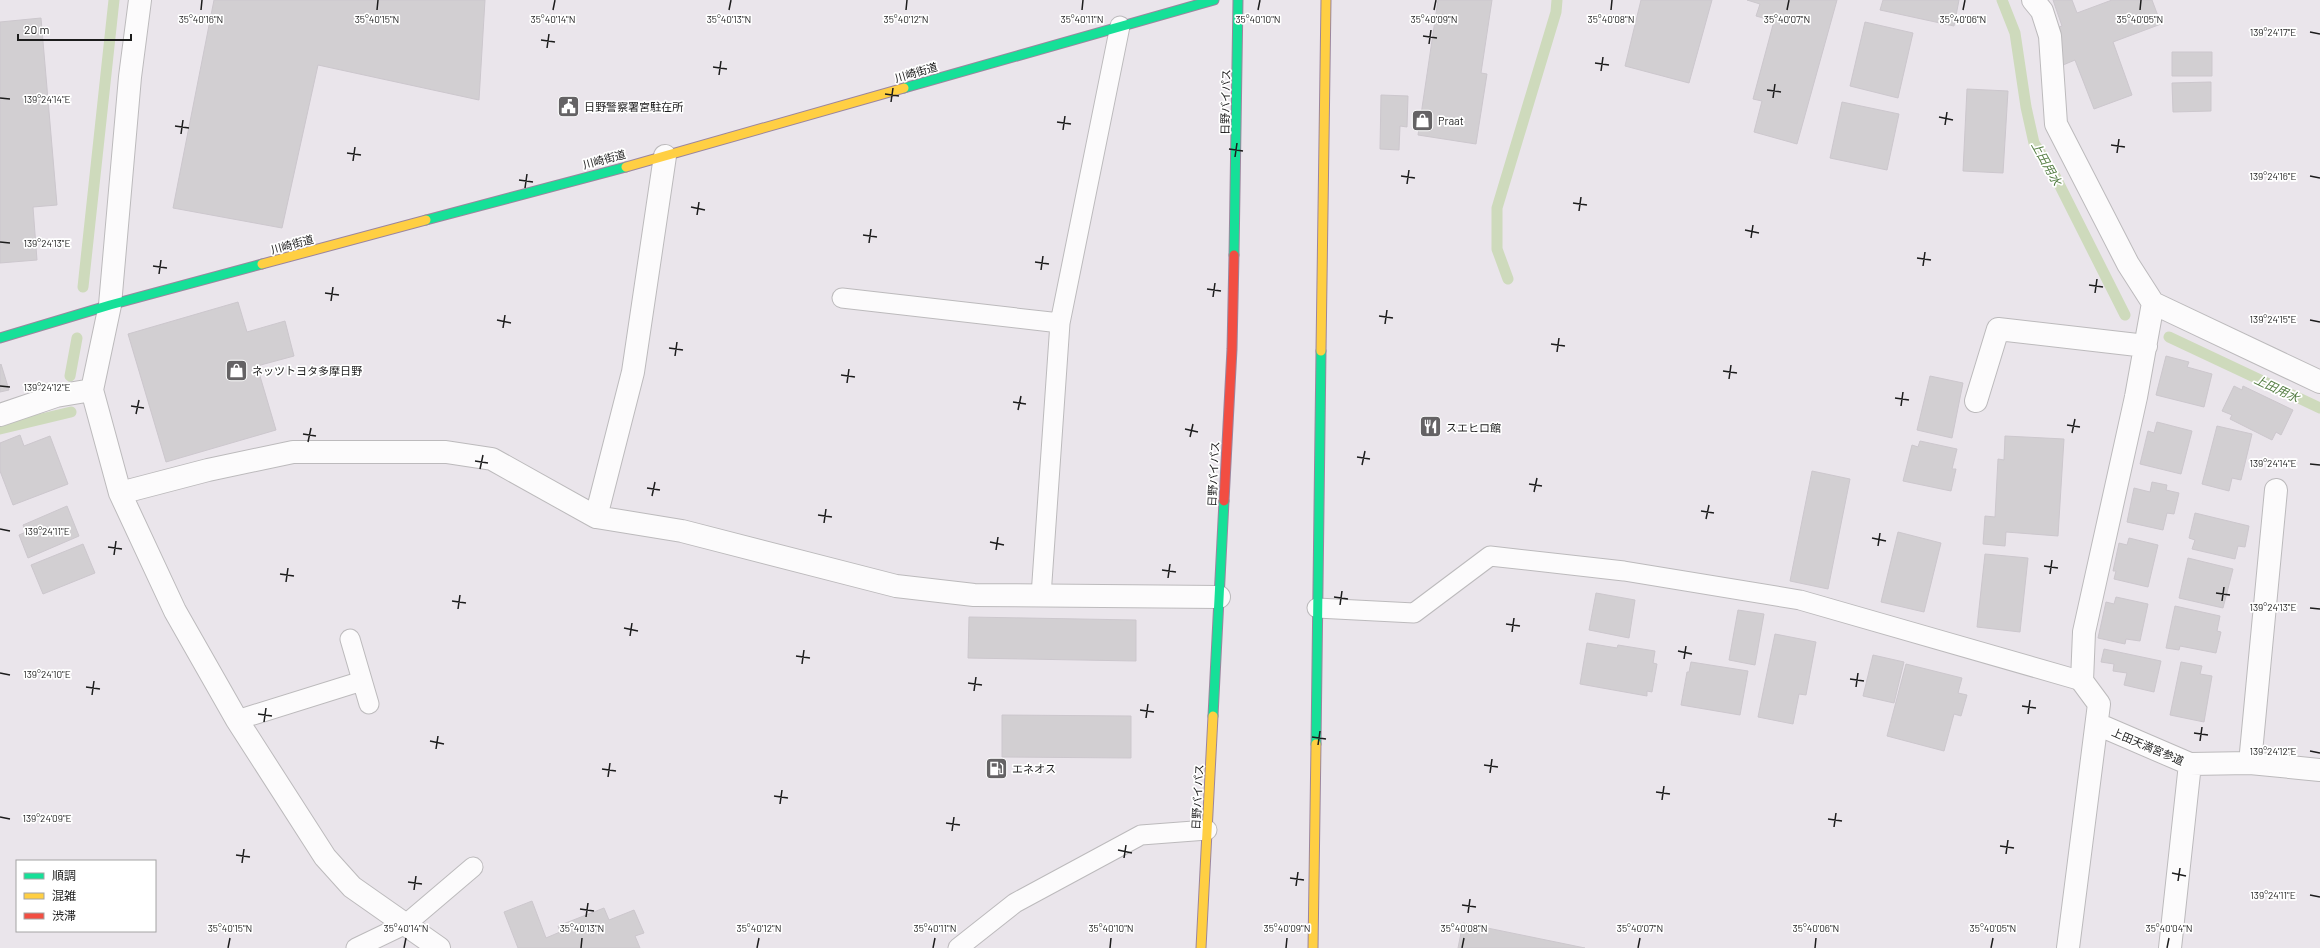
<svg xmlns="http://www.w3.org/2000/svg" width="2320" height="948" viewBox="0 0 2320 948" font-family="Barlow,'Noto Sans JP',sans-serif">
  <style>
    .lines { fill: none; stroke-linecap: round; stroke-linejoin: round }
    .stream { stroke: #cedabc; stroke-width: 11 }
    .building { fill: #d2cfd2; stroke: #ccc7cd }
    .lane-casing { stroke: #bcbabc; stroke-width: 21 }
    .street-casing { stroke: #bcbabc; stroke-width: 24 }
    .fast-casing { stroke: #9b859e; stroke-width: 11 }
    .slow-casing { stroke: #9b859e; stroke-width: 11 }
    .jam-casing { stroke: #9b859e; stroke-width: 11 }
    .lane { stroke: #fcfbfc; stroke-width: 19 }
    .street { stroke: #fcfbfc; stroke-width: 22 }
    .fast { stroke: #16e098; stroke-width: 9 }
    .slow { stroke: #ffcf43; stroke-width: 9 }
    .jam { stroke: #f24e42; stroke-width: 9 }
    .ticks { fill: none; stroke: #1c1c1c; stroke-width: 1.5 }
    .labels { text-anchor: middle; dominant-baseline: central; stroke-width: 3.5; stroke-linejoin: round; paint-order: stroke }
    .street-label { font-size: 11px; fill: #1c1c1c; stroke: #fff }
    .poi-label { font-size: 11px; fill: #1c1c1c; stroke: #fff; text-anchor: start }
    .water-label { font-size: 12px; font-style: italic; fill: #547d43; stroke: #fff }
    .ticks-label { font-size: 10px; text-anchor: middle; fill: #1c1c1c; stroke: #fff; stroke-width: 3.5; stroke-linejoin: round; paint-order: stroke }
  </style>
  <rect width="100%" height="100%" fill="#eae5eb"/>
  <g class="lines">
    <path class="stream" d="M2002,0L2015,33L2026,107L2034,143L2055,176L2125,315
      M1508,279L1497,249V208L1556,12L1557,0
      M83,287L114,0
      M2169,337L2320,408
      M70,376L77,338
      M0,429L71,412"/>
  </g>
  <path class="building" d="M214,0H485L479,100L318,65L282,228L173,208Z
    M1438,0H1492L1481,73L1487,74L1476,144L1418,135Z
    M1641,0H1712L1689,83L1625,66Z
    M1747,0H1837L1797,144L1754,132L1762,101L1753,99L1774,21L1756,16L1760,4Z
    M1883,0H1959L1954,26L1880,10Z
    M2053,0H2072L2077,13L2112,0H2152L2161,24L2113,42L2132,95L2094,109L2075,60L2063,65L2051,30L2062,26Z
    M41,18L57,205L33,207L37,260L0,263V22Z
    M1865,22L1913,33L1898,98L1850,86Z
    M2172,52H2212V76H2172Z
    M2211,82V111L2173,112L2172,83Z
    M1967,89L2008,91L2003,173L1963,171Z
    M1381,95L1408,96L1407,127L1400,126L1399,150L1380,149Z
    M1842,102L1899,114L1887,170L1830,158Z
    M238,302L247,332L285,321L294,356L257,366L276,430L166,462L128,334Z
    M2166,356L2189,362L2187,367L2212,374L2204,407L2156,395Z
    M1,364L9,390L0,392V365Z
    M1930,376L1963,383L1952,438L1917,430Z
    M2234,386L2242,390L2243,386L2293,410L2281,435L2276,432L2272,440L2230,419L2232,415L2222,411Z
    M2157,422L2192,431L2181,474L2140,464L2148,431L2154,433Z
    M2217,426L2252,434L2241,480L2232,478L2229,491L2202,484Z
    M20,435L24,446L50,436L68,484L13,505L0,471V443Z
    M2005,436L2064,439L2058,536L2006,532L2005,546L1983,544L1985,516L1995,517L1998,459L2004,460Z
    M1920,441L1957,449L1952,469H1956L1951,491L1903,481L1912,445L1918,447Z
    M1812,471L1850,479L1828,589L1790,581Z
    M2152,482L2167,485L2166,490L2179,493L2174,514L2167,513L2163,530L2127,522L2134,488L2150,492Z
    M67,506L79,536L28,558L19,535L26,532L23,525Z
    M2195,513L2249,526L2245,547L2238,546L2235,559L2192,549L2195,540L2189,538Z
    M1898,532L1941,543L1924,612L1881,602Z
    M2129,538L2158,545L2148,587L2114,579L2116,571H2113L2119,543L2127,545Z
    M83,544L95,573L43,594L31,565Z
    M1985,554L2028,558L2020,632L1977,627Z
    M2188,558L2233,569L2223,608L2179,598Z
    M1596,593L1635,600L1629,638L1589,630Z
    M2116,597L2148,604L2140,641L2126,639L2125,644L2098,638L2106,602L2114,604Z
    M2175,606L2220,616L2217,631L2221,632L2216,653L2180,646L2179,650L2166,648Z
    M1738,610L1764,614L1755,665L1729,660Z
    M969,617L1136,620V661L968,658Z
    M1775,634L1816,642L1806,695L1799,694L1793,724L1758,717Z
    M1587,643L1617,648L1618,645L1655,651L1653,663L1657,664L1652,692L1647,691V696L1580,684Z
    M2104,649L2161,661L2154,692L2124,685L2127,673L2113,671L2114,664L2101,662Z
    M1873,655L1904,662L1894,703L1863,696Z
    M1691,662L1748,671L1740,715L1681,705L1687,672H1689Z
    M2181,662L2202,666L2200,674L2212,676L2204,722L2170,715Z
    M1906,664L1962,678L1958,693L1967,695L1961,716L1954,714L1944,751L1887,736Z
    M1002,715L1131,716V758L1002,757Z
    M532,901L546,938L560,932L558,926L604,908L609,920L634,910L644,933L635,936L640,948H518L504,912Z
    M1463,923L1585,948H1458Z"/>
  <g class="lines">
    <defs>
      <path id="lane" d="M842,298L1060,323
        M1041,596L1060,323L1120,26
        M1317,608L1414,613L1490,556L1624,571L1800,600L2082,681
        M350,639L369,704
        M237,720L362,681
        M356,948L406,924L473,867
        M958,948L1015,903L1141,835L1207,830"/>
      <path id="street" d="M140,0L130,77L110,305L92,390L120,493L175,611L237,720L325,857L352,887L439,948
        M2033,0L2042,11L2050,36L2056,124L2128,264L2153,303L2320,382
        M1976,401L1998,329L2146,346
        M0,415L56,396L92,390
        M120,493L208,470L293,452H446L492,459L596,517L682,531L896,586L974,595L1219,597
        M596,517L633,372L665,156
        M2097,724L2190,764L2250,763L2320,770
        M2250,763L2276,490
        M2068,948L2099,704L2082,681L2084,632L2136,397L2153,303
        M2170,948L2190,764"/>
      <path id="fast" d="M904,88L1214,0
        M426,220L626,167
        M1234,255L1238,0
        M0,338L110,305L262,264
        M1213,716L1224,501
        M1316,744L1321,351"/>
      <path id="slow" d="M626,167L904,88
        M262,264L426,220
        M1321,351L1326,0
        M1201,948L1213,716
        M1313,948L1316,744"/>
      <path id="jam" d="M1224,501L1232,349L1234,255"/>
    </defs>
    <use href="#lane" class="lane-casing"/>
    <use href="#street" class="street-casing"/>
    <use href="#fast" class="fast-casing"/>
    <use href="#slow" class="slow-casing"/>
    <use href="#jam" class="jam-casing"/>
    <use href="#lane" class="lane"/>
    <use href="#street" class="street"/>
    <use href="#fast" class="fast"/>
    <use href="#slow" class="slow"/>
    <use href="#jam" class="jam"/>
  </g>
  <path class="ticks" d="M201,10L202,0M377,10L378,0M553,10L555,0M729,10L731,0M906,10L907,0M1082,10L1083,0M1258,10L1260,0M1434,10L1436,0M1611,10L1612,0M1787,10L1789,0M1963,10L1965,0M2140,10L2141,0M2310,32L2320,34M1423,36L1437,38M541,40L555,42M1429,44L1431,30M547,48L549,34M1595,63L1609,65M713,67L727,69M1601,71L1603,57M719,75L721,61M1767,90L1781,92M885,94L899,96M0,98L10,99M1773,98L1775,84M891,102L893,88M1939,117L1953,120M1057,122L1071,124M1945,125L1947,112M175,126L189,128M1063,130L1065,116M181,134L183,120M2111,145L2125,147M1229,149L1243,151M347,153L361,155M2117,153L2119,139M1235,157L1237,143M353,161L355,147M1401,176L1415,178M2310,176L2320,178M519,180L533,182M1407,184L1409,170M525,188L527,174M1573,203L1587,205M691,207L705,210M1579,211L1581,197M697,215L699,202M1745,230L1759,233M863,235L877,237M1751,238L1753,225M0,242L10,243M869,243L871,229M1917,258L1931,260M1035,262L1049,264M153,266L167,268M1923,266L1925,252M1041,270L1043,256M159,274L161,260M2089,285L2103,287M1207,289L1221,291M325,293L339,295M2095,293L2097,279M1213,297L1215,283M331,301L333,287M1379,316L1393,318M497,320L511,323M2310,320L2320,322M1385,324L1387,310M503,328L505,315M1551,344L1565,346M669,348L683,350M1557,352L1559,338M675,356L677,342M1723,371L1737,373M841,375L855,377M1729,379L1731,365M847,383L849,369M0,386L10,387M1895,398L1909,400M1013,402L1026,404M131,406L144,408M1901,406L1903,392M1018,410L1021,396M136,414L139,400M2067,425L2080,427M1185,429L1198,432M2072,433L2075,419M303,434L316,436M1190,437L1193,424M308,442L311,428M1357,457L1370,459M475,461L488,463M2310,464L2320,465M1362,465L1365,451M480,469L483,455M1529,484L1542,486M647,488L660,490M1534,492L1537,478M652,496L655,482M1701,511L1714,513M818,515L832,517M1706,519L1709,505M824,523L826,509M0,529L10,531M1872,538L1886,541M990,542L1004,545M1878,546L1880,533M108,547L122,549M996,550L998,537M114,555L116,541M2044,566L2058,568M1162,570L1176,572M280,574L294,576M2050,574L2052,560M1168,578L1170,564M286,582L288,568M2216,593L2230,595M1334,597L1348,599M452,601L466,603M2222,601L2224,587M1340,605L1342,591M2310,608L2320,609M458,609L460,595M1506,624L1520,626M624,628L638,631M1512,632L1514,618M630,636L632,623M1678,651L1692,654M796,656L810,658M1684,659L1686,646M802,664L804,650M0,673L10,675M1850,679L1864,681M968,683L982,685M86,687L100,689M1856,687L1858,673M974,691L976,677M92,695L94,681M2022,706L2036,708M1140,710L1154,712M258,714L272,716M2028,714L2030,700M1146,718L1148,704M264,722L266,708M2194,733L2208,735M1312,737L1326,739M430,741L444,744M2200,741L2202,727M1318,745L1320,731M436,749L438,736M2310,751L2320,753M1484,765L1498,767M602,769L616,771M1490,773L1492,759M608,777L610,763M1656,792L1670,794M774,796L788,798M1662,800L1664,786M780,804L782,790M0,817L10,819M1828,819L1842,821M946,823L960,825M1834,827L1836,813M952,831L954,817M2000,846L2014,848M1118,850L1132,853M2006,854L2008,840M236,855L250,857M1124,858L1126,845M242,863L244,849M2172,873L2186,876M1290,878L1304,880M2178,881L2180,868M408,882L422,884M1296,886L1298,872M414,890L416,876M2310,895L2320,897M1462,905L1476,907M580,909L594,911M1468,913L1470,899M586,917L588,903M228,948L230,938M404,948L406,938M581,948L582,938M757,948L759,938M933,948L935,938M1110,948L1111,938M1286,948L1287,938M1462,948L1464,938M1638,948L1640,938M1815,948L1816,938M1991,948L1993,938M2167,948L2169,938"/>
  <defs>
    <symbol id="civic-square" viewBox="-11 -11 22 22"><rect x="-9" y="-9" width="18" height="18" rx="4" fill="#646264" stroke="#fff"/><path d="M-.6-6.5H3V-4.5H.6V-3L4-1V1h2V6H-6V1h2V-1L-.6-3ZM-1.2 2.5V6h2.4V2.5Z" fill="#fff"/></symbol>
    <symbol id="shop-square" viewBox="-11 -11 22 22"><rect x="-9" y="-9" width="18" height="18" rx="4" fill="#646264" stroke="#fff"/><path d="M-5-2.5h2.3a2.7 3.5 0 0 1 5.4 0H5L5.5 6h-11ZM-1.5-2.5h3a1.5 2.3 0 0 0-3 0Z" fill="#fff"/></symbol>
    <symbol id="restaurant-square" viewBox="-11 -11 22 22"><rect x="-9" y="-9" width="18" height="18" rx="4" fill="#646264" stroke="#fff"/><path d="M-5-6h1v4h1v-4h1v4h1v-4h1v5L-1.5 .5V6h-2V.5L-5-1ZM5-6V6H3V1.5H1.5Q1.5-4 5-6Z" fill="#fff"/></symbol>
    <symbol id="fuel-square" viewBox="-11 -11 22 22"><rect x="-9" y="-9" width="18" height="18" rx="4" fill="#646264" stroke="#fff"/><path d="M-5.5-6h7V0h2V4h1.3V-2.5L3-4.5l.8-.8L6-3V5H2.5V1h-1V6h-7ZM-4.2-4.7v3.2H.2V-4.7Z" fill="#fff"/></symbol>
  </defs>
  <g fill-rule="evenodd">
    <use href="#civic-square" x="556" y="94" width="25" height="25"/>
    <use href="#shop-square" x="1410" y="108" width="25" height="25"/>
    <use href="#shop-square" x="224" y="358" width="25" height="25"/>
    <use href="#restaurant-square" x="1418" y="414" width="25" height="25"/>
    <use href="#fuel-square" x="984" y="756" width="25" height="25"/>
  </g>
  <g class="labels">
    <g class="street-label">
      <text transform="translate(916 72) rotate(-16)">川崎街道</text>
      <text transform="translate(1225 102) rotate(-89)">日野バイパス</text>
      <text transform="translate(604 159) rotate(-15)">川崎街道</text>
      <text transform="translate(292 244) rotate(-15)">川崎街道</text>
      <text transform="translate(1213 474) rotate(-87)">日野バイパス</text>
      <text transform="translate(2148 746) rotate(23)">上田天満宮参道</text>
      <text transform="translate(1197 797) rotate(-87)">日野バイパス</text>
    </g>
    <g class="poi-label">
      <text x="584" y="106">日野警察署宮駐在所</text>
      <text x="1438" y="120">Praat</text>
      <text x="252" y="370">ネッツトヨタ多摩日野</text>
      <text x="1446" y="427">スエヒロ館</text>
      <text x="1012" y="768">エネオス</text>
    </g>
    <g class="water-label">
      <text transform="translate(2047 163) rotate(61)">上田用水</text>
      <text transform="translate(2277 388) rotate(25)">上田用水</text>
    </g>
  </g>
  <g class="ticks-label">
    <text x="201" y="23">35°40'16"N</text>
    <text x="377" y="23">35°40'15"N</text>
    <text x="553" y="23">35°40'14"N</text>
    <text x="729" y="23">35°40'13"N</text>
    <text x="906" y="23">35°40'12"N</text>
    <text x="1082" y="23">35°40'11"N</text>
    <text x="1258" y="23">35°40'10"N</text>
    <text x="1434" y="23">35°40'09"N</text>
    <text x="1611" y="23">35°40'08"N</text>
    <text x="1787" y="23">35°40'07"N</text>
    <text x="1963" y="23">35°40'06"N</text>
    <text x="2140" y="23">35°40'05"N</text>
    <text x="2273" y="36">139°24'17"E</text>
    <text x="47" y="103">139°24'14"E</text>
    <text x="2273" y="180">139°24'16"E</text>
    <text x="47" y="247">139°24'13"E</text>
    <text x="2273" y="323">139°24'15"E</text>
    <text x="47" y="391">139°24'12"E</text>
    <text x="2273" y="467">139°24'14"E</text>
    <text x="47" y="535">139°24'11"E</text>
    <text x="2273" y="611">139°24'13"E</text>
    <text x="47" y="678">139°24'10"E</text>
    <text x="2273" y="755">139°24'12"E</text>
    <text x="47" y="822">139°24'09"E</text>
    <text x="2273" y="899">139°24'11"E</text>
    <text x="230" y="932">35°40'15"N</text>
    <text x="406" y="932">35°40'14"N</text>
    <text x="582" y="932">35°40'13"N</text>
    <text x="759" y="932">35°40'12"N</text>
    <text x="935" y="932">35°40'11"N</text>
    <text x="1111" y="932">35°40'10"N</text>
    <text x="1287" y="932">35°40'09"N</text>
    <text x="1464" y="932">35°40'08"N</text>
    <text x="1640" y="932">35°40'07"N</text>
    <text x="1816" y="932">35°40'06"N</text>
    <text x="1993" y="932">35°40'05"N</text>
    <text x="2169" y="932">35°40'04"N</text>
  </g>
  <rect x="16" y="860" width="140" height="72" fill="#ffffff" stroke="#a4a4a4"/>
  <rect x="24" y="873" width="20" height="6" fill="#16e098" stroke="#a4a4a4"/>
  <text x="52" y="880" font-size="12" fill="#1c1c1c">順調</text>
  <rect x="24" y="893" width="20" height="6" fill="#ffcf43" stroke="#a4a4a4"/>
  <text x="52" y="900" font-size="12" fill="#1c1c1c">混雑</text>
  <rect x="24" y="913" width="20" height="6" fill="#f24e42" stroke="#a4a4a4"/>
  <text x="52" y="920" font-size="12" fill="#1c1c1c">渋滞</text>
  <path d="M18 34v6h113v-6" fill="none" stroke="#1c1c1c" stroke-width="2"/>
  <text x="24" y="34" font-size="12" fill="#1c1c1c" stroke="#ffffff" stroke-width="3" paint-order="stroke">20 m</text>
</svg>
